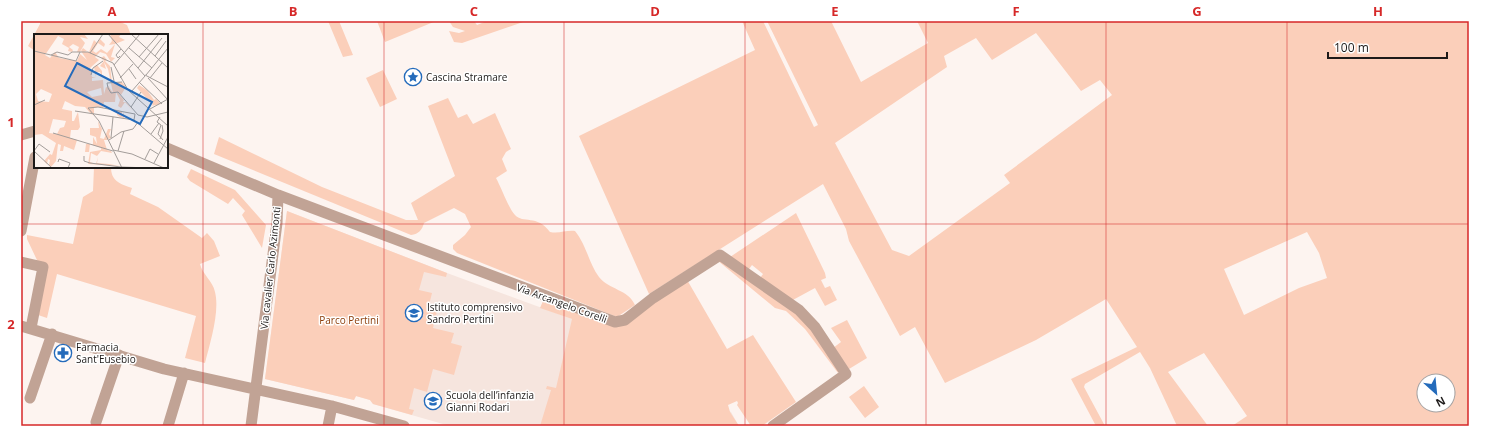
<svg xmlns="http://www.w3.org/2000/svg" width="1490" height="447" viewBox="0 0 1490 447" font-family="'Open Sans',sans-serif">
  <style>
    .built { fill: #f6e5de }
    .green { fill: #fbcfba; fill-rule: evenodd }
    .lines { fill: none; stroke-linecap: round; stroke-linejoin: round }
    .minor { stroke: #c1a395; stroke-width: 11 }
    .grid { fill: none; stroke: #d62828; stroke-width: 1; stroke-opacity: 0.55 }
    .labels { text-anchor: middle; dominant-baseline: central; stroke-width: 3; stroke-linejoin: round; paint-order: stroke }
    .poi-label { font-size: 10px; fill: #1d1a19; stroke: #fff; text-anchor: start }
    .street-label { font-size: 10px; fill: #1d1a19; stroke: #fff }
    .park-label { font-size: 10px; fill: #8c3d09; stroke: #fff }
    .inset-road { fill: none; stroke: #a39d9a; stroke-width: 1 }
    .view { fill: #246bbb; fill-opacity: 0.15; stroke: #246bbb; stroke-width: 2 }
    .inset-edge { fill: none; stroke: #1d1a19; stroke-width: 2 }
    .neatline { fill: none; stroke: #d62828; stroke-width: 1.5 }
    .grid-label { font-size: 13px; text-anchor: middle; font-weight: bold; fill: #d62828 }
  </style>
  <rect width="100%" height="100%" fill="#fdf4f0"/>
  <path class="built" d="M287,211L447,273L572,319L731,412L739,426H450L373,404L370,400L356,396L354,400L265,379Z"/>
  <path class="green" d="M40,21H118L127,25L131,35H35V51L28,46L40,24Z
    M328,21H339L353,55L343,57Z
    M377,21H436L385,42Z
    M449,21H474L477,25L487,21H526L462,43L454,42L449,31L459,33L465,31L453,27Z
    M742,21H763L814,127L818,125L767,21H831L861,82L928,43L917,21H1469V426H1232L1247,416L1204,353L1168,372L1208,426H1177L1150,368L1140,352L1085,384L1084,387L1105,426H1096L1071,379L1137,347L1106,299L1036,340L945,383L915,327L900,336L849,241L846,229L823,184L649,294L579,136L755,50ZM1036,33L1081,91L1100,80L1112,95L1004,175L1010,183L909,256L892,250L835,143L947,67L944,56L976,38L992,60ZM1307,232L1319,253L1327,278L1299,288L1244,315L1224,269ZM1424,381H1448V405H1424Z
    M383,70L397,99L380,107L366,78Z
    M448,98L458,118L467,114L473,124L495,113L511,149L506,152L502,159L507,171L496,178C501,187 509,209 515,215C523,224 537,214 550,232C559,234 566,230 575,231C587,246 589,264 599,277C609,290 628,289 635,305L617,317L457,253L453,249V245L465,235L471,227L465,214L454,208L424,223C422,230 419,234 411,235L214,154L219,137L322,187L406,220H418L411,203L455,176L428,106Z
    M94,167H111C111,181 120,184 132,188L130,194L158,207L202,238L207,233L214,241L220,256L200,264C202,274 213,281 215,292C220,312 210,343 205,363L185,358L196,316L57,274L47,318L38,315L45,277L27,239V235L73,244L83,197L93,191Z
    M191,169L235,190L266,225L262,248L242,215L245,211L233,198L228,204L190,181L187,177Z
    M287,211L447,273L446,277L424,272L419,290L432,293L429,305L438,307L433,328L454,333L451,343L462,346L454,375L433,369L427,392L414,388L409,409L414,410L412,415L373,404L370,400L356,396L354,400L265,379Z
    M796,213L825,273L826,278L821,280L825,288L830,286L837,300L825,306L815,288L791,301L760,278L763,274L752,265L749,269L730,257Z
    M717,260H722L805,318L839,368L838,373L805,329L786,311L775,308Z
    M686,278L727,349L753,335L796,402L762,426H751L737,405L738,403L737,401L728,405L730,412L739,426H540L551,390L546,389L547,386L556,388L572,319L540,308L543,301L608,323Z
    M847,320L867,358L849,369L833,348L841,342L831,328Z
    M864,386L879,407L865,418L849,397Z"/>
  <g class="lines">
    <path class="minor" d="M21,135L35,131
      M167,148L278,195L615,322L625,320L653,298L720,255L799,310L815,327L846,374L773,426
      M21,231L35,157
      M21,262L43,267L31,328
      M21,326L164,369L332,406L404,426
      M30,398L52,334
      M96,422L119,355
      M168,426L184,373
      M251,426L277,223L278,195
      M328,426L332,406"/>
  </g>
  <path class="grid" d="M203,21V426M384,21V426M564,21V426M745,21V426M926,21V426M1106,21V426M1287,21V426M21,224H1469"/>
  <defs>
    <symbol id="sight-ring" viewBox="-11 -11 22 22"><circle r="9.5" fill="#fff" stroke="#246bbb" stroke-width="1.5"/><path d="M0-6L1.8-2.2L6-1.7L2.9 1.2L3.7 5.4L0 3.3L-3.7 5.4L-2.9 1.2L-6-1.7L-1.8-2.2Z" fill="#246bbb"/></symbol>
    <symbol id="school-ring" viewBox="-11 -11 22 22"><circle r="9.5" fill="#fff" stroke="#246bbb" stroke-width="1.5"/><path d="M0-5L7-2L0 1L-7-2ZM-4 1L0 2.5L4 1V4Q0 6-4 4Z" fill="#246bbb"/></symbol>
    <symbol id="pharmacy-ring" viewBox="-11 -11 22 22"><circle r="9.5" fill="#fff" stroke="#246bbb" stroke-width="1.5"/><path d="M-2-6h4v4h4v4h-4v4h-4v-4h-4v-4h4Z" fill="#246bbb"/></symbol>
  </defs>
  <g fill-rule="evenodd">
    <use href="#sight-ring" x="403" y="67" width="20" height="20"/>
    <use href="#school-ring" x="404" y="303" width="20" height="20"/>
    <use href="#pharmacy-ring" x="53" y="343" width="20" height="20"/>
    <use href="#school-ring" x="423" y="391" width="20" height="20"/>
  </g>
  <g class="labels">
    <g class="poi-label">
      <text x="426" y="77">Cascina Stramare</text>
      <text x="427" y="307">Istituto comprensivo<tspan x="427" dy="12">Sandro Pertini</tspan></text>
      <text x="76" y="347">Farmacia<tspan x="76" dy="12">Sant'Eusebio</tspan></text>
      <text x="446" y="395">Scuola dell’infanzia<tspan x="446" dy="12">Gianni Rodari</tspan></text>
    </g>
    <g class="street-label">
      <text transform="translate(270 268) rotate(-84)">Via cavalier Carlo Azimonti</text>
      <text transform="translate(562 303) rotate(20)">Via Arcangelo Corelli</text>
    </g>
    <g class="park-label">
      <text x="349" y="320">Parco Pertini</text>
    </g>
  </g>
  <g transform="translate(34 34)">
    <rect width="134" height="134" fill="#fdf4f0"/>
    <path d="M0,0H50L54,5L46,3L51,9L46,18H43L45,13L39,10L35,13L39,16L38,18L34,17L35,14L28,10L30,5L24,2L11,21L16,24L21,18L25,24L43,27L46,20L53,26L47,17L49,14L53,17L50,18H55L60,6L63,9L66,5L71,10L70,13L64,9L59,17L62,19L67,15L73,19L81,10L75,11L78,7L76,0H87L85,3L91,6L81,10L77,23L81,24L77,28L72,20L66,18L61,23L65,26L56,34L58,43H62L60,33L63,31L68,37V43L66,38H62V43L58,44V47L69,46L70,60L72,53L74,54L73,50L79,59L74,35L70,28L72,35L66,32L70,27L67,24L70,22L73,26L71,27L76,32L78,49L88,48L92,53L87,61L84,59L90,66L89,68H92L99,77L91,68L87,74L84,72L86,66L82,58L81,68H70L69,74L84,76L88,78V83L90,78V84L86,83L83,81V77L64,73L60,74V81L57,80L51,73L41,72L31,67L28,75L38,77V87H40L44,78L46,93L44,96H37L36,104L43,106L40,116L30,112L29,117H26L27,111L24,110L22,127L17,133L15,131L16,126L14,125L13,130L10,127L16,120L18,121L22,109L8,100L0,101ZM67,54L68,61L58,63L53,58ZM7,55L18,60L15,68L4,67L2,60ZM19,85L32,87L30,93L26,94L23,100L15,99ZM105,51L113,56L120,66L122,65L127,70L117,72L119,71L103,54ZM64,87L68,95L66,104L70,105L74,95H77L75,100L77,104L74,105V100V106H70L73,116L77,117L78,119L67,117L63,122L57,119L56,128L62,130L64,123L63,129L75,130L86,132L54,130L56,118L67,116V114L56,110L55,118H51L52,110H59V103L63,110L62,103L56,101V94H65Z" fill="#fbcfba" fill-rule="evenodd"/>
    <path class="inset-road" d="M74,0L111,42M97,0L134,34M95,14L118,34M0,17L42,27L46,18M56,19L69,0M17,21L23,18L34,21L38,18H54L79,29L94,56L134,92M86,22L84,24L82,21L87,15M121,22L132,7M105,23L125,0M80,31L106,0M77,33L80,47M104,34L128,4M95,35L102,45M57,41L59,34L69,27M111,41L134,53M112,41L134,14M86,44L99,30M114,44L134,66M116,44L128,29M88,48L73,49L74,54L77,59L84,58L104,81L113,83L134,78M105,48L128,70M97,58L111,42M0,71L11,66M97,73L107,58M116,75L134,65M41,77L100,86L134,115M126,83L123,88L127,91L124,100L129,106M19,99L79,117M117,100L125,89M77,104L79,83M126,105L129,97L128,91M75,106L87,98L99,95L104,88M79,116L98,120L130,134M0,117L18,134M0,117L5,110L16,118M84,117L90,97M50,122V127L56,129L87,133M111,125L116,115L124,120M24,128L25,125L36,129L34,134M120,129L134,103M87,133L116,134M88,134L65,87L54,74L64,73L101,80L100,86"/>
    <path class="view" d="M43,29L118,68L106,90L31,52Z"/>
    <rect width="134" height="134" class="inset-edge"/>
  </g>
  <rect width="1490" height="447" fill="none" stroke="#ffffff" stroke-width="44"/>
  <g transform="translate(1436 393) rotate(153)"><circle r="19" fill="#ffffff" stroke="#a5a3a3"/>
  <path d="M0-3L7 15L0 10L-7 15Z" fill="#246bbb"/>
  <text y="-6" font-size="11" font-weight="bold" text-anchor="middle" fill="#1d1a19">N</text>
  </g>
  <path d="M1328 52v6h119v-6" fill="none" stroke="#1d1a19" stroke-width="2"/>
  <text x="1334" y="52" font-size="12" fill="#1d1a19" stroke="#ffffff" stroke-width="3" paint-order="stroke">100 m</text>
  <rect x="22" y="22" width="1446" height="403" class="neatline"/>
  <g class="grid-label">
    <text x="112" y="16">A</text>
    <text x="293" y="16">B</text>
    <text x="474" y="16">C</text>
    <text x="655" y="16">D</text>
    <text x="835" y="16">E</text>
    <text x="1016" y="16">F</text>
    <text x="1197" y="16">G</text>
    <text x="1378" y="16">H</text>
    <text x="11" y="127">1</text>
    <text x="11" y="329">2</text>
  </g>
</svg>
